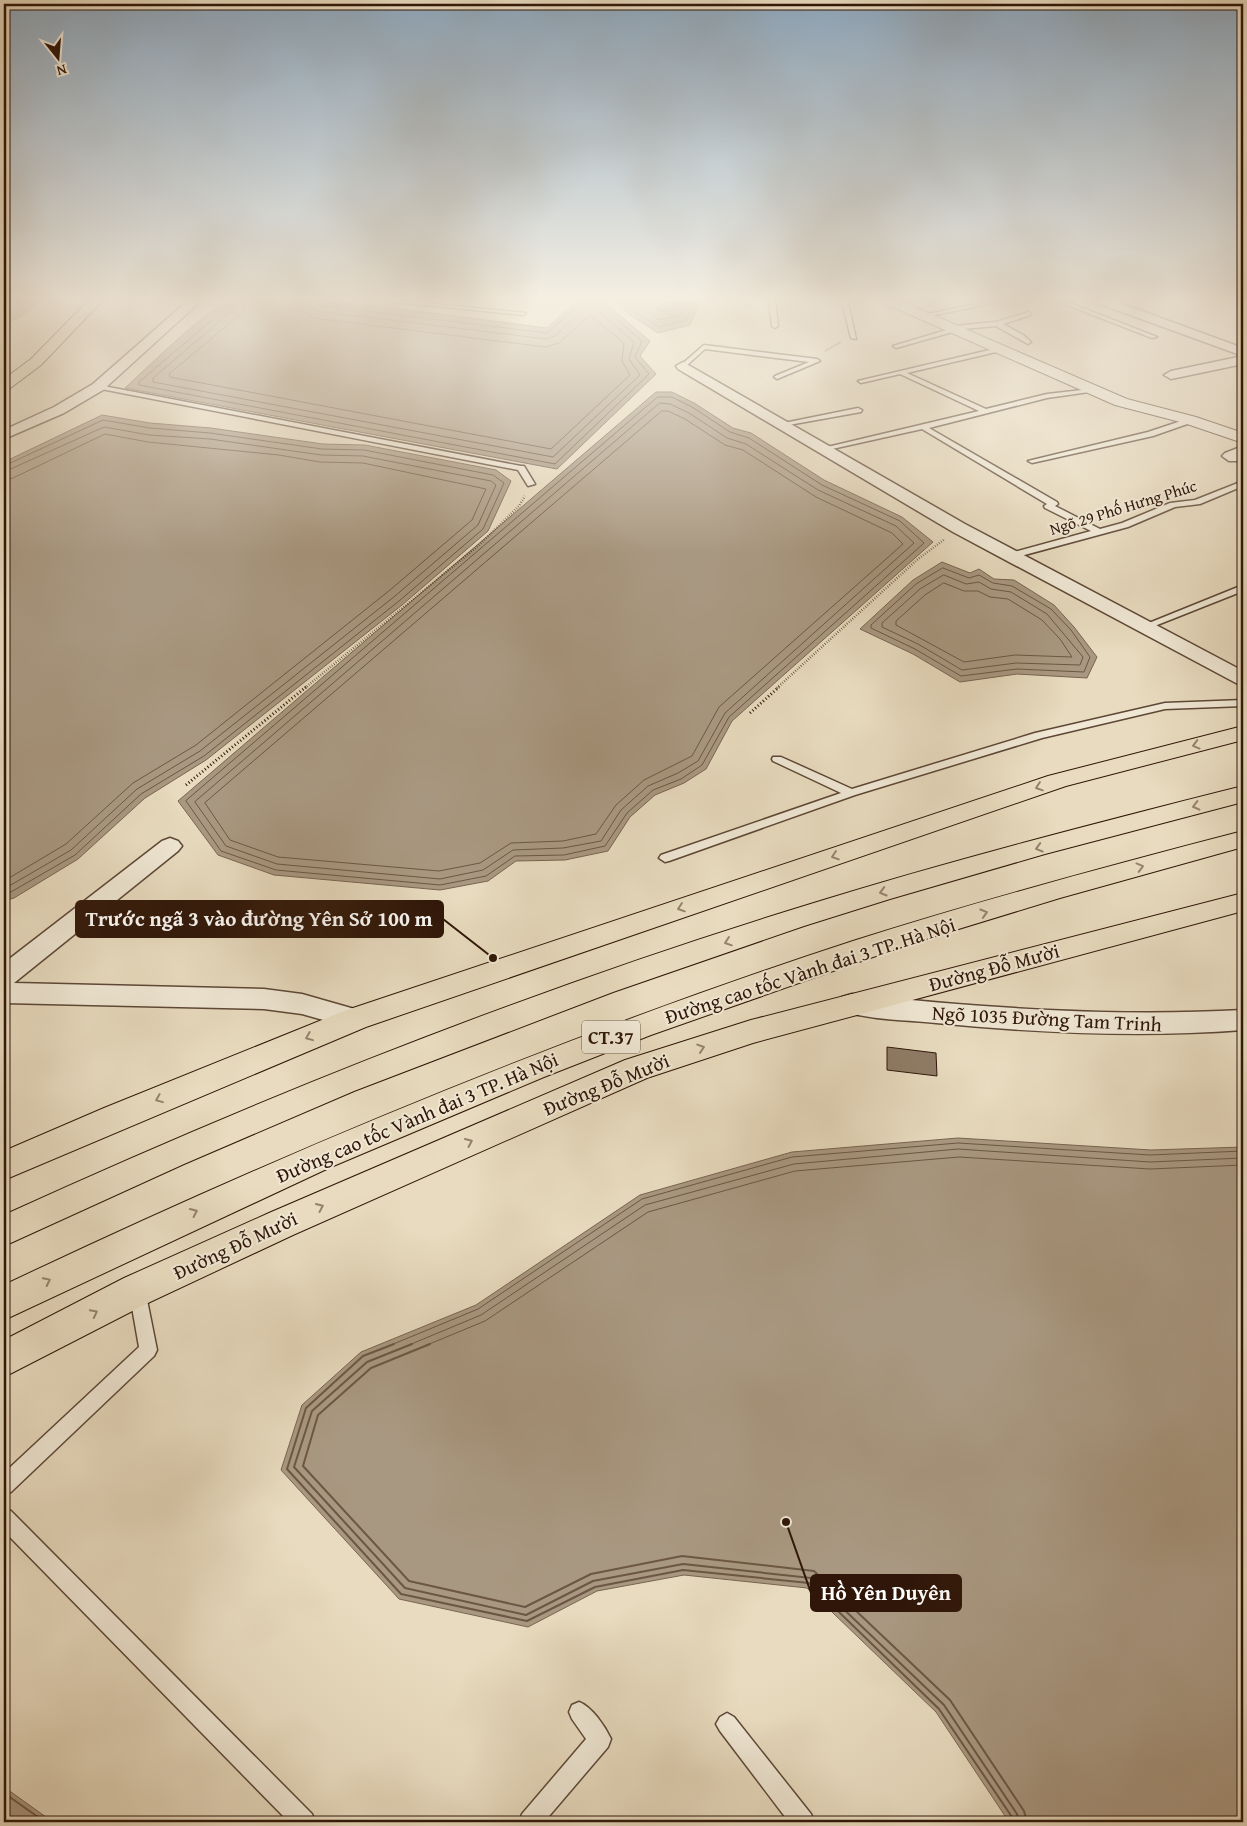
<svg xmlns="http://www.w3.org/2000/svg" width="1247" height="1826" viewBox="0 0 1247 1826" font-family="'Gentium Book Plus',serif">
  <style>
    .water { fill: #a99881; stroke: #786451 }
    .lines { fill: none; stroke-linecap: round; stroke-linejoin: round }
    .shore-far1 { stroke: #6c5744; stroke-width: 1 }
    .shore { stroke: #6c5744; stroke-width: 2 }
    .building { fill: #8f7c67; stroke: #2f1608 }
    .service-casing { stroke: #5d4736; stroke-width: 3 }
    .minor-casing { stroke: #5d4736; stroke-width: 3 }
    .tertiary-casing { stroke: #5d4736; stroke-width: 2 }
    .primary-casing { stroke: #2f1608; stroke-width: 2 }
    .motorway-casing { stroke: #2f1608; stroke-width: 2 }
    .path-far2 { stroke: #2f1608; stroke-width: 2; stroke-dasharray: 0.5 1; stroke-linecap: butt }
    .path-far1 { stroke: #2f1608; stroke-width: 2.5; stroke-dasharray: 0.5 2; stroke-linecap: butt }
    .path { stroke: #2f1608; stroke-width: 3; stroke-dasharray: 1 2.5; stroke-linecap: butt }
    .service { fill: #f0e8d5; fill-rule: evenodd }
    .minor { fill: #f0e8d5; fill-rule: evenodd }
    .tertiary { fill: #f0e8d5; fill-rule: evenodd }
    .primary { fill: #e8dbbf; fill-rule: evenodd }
    .motorway { fill: #e8dbbf; fill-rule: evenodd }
    .oneway { stroke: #95826d }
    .labels { text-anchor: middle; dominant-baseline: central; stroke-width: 4; stroke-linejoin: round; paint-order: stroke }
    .far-street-label { font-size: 16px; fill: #2f1608; stroke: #f0e8d5 }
    .shield { fill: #f0e8d5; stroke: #695546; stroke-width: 1 }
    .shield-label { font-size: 19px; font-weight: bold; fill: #2f1608 }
    .street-label { font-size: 20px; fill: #2f1608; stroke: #f0e8d5 }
    .leader { fill: none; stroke: #2f1608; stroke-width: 2 }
    .callout-dot { fill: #2f1608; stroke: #f0e8d5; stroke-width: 2 }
    .callout { fill: #2f1608; stroke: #2f1608; stroke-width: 2 }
    .callout-label { font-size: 21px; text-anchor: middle; font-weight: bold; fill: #fff }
  </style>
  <rect width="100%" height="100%" fill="#e8dbbf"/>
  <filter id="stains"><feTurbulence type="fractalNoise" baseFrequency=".004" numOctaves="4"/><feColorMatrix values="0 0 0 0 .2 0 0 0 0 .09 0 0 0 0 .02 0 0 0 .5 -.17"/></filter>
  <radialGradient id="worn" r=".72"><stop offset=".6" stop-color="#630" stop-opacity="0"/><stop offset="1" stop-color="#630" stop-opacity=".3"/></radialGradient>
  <path class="water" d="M4,298H45L18,318L4,323Z
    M237,298C341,298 444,315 547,328L580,298H599L650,341L640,356L656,374L557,469L125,388C146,369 213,302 237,298Z
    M613,298H702L690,325L658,333L629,314Z
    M656,392H672L694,403L733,428L751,433L824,480L902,517L933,542L732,721L706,769L684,783L655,795L630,817L608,851L565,860L516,861L488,881L440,890L274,875L218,855L178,801Z
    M102,415L150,423L211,428L323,444L365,445L496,470L511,481L488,531L402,605L206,760L145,798L78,859L14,898L4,901V462Z
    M942,562L970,573L979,569L994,579L1014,580L1054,605L1074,627L1097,657L1087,678L1017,674L960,682L913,654L860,629L913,580Z
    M958,1138L1151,1150L1243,1147V1822H1009L936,1712L807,1588L684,1575L597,1591L528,1627L399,1599L281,1470L302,1405L361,1352L476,1305L640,1195L792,1152Z
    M4,1787L53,1822H4Z"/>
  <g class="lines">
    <path class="shore-far1" d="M233,298L231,304L139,382V385L555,464L649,374L635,357L642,341L598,303L597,298
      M239,298L235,308L153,378V382L553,457L640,375L629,359L634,342L590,304L555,336L547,339L316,311L308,306L305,298
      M247,298L242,313L169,374L170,377L551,449L630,375L622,361L624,343L590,315L559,343L546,347L313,318L302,311L298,298
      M311,298L317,305L547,333L581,303L583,298
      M621,298L632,310L659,327L686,320L697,298
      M629,298L659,320L682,315L690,298
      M639,298L662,312L676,308L681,298
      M658,397H672L692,407L730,432L749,438L822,485L900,521L924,543L729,717L702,765L681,779L653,790L627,813L605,846L564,855L515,856L486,876L440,885L276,870L221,851L186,801Z
      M660,403L670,404L689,413L727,438L746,444L818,490L896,526L914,543L725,713L698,761L678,773L648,786L621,810L601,841L563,848L513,850L483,870L440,879L277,864L226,846L195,802Z
      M662,411H668L685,419L725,445L743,450L816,497L892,533L903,544L719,707L692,756L644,780L616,805L596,834L563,841L511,843L480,863L439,871L278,857L230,840L205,803Z
      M4,466L103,420L150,428L210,433L322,449L364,450L493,475L504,483L483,529L399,601L204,756L141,794L75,855L4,896
      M4,472L104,427L149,435L210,439L321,455L363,456L491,481L496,485L478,525L395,596L200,751L137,789L71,850L4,889
      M4,480L13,478L105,434L148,442L279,455L320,462L363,463L486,489L472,520L390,590L196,745L133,783L66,844L4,881
      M943,568L969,578L979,575L993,583L1012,586L1051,609L1071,630L1090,657L1084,672L1017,669L961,676L915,649L871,628V625L916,584Z
      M944,575L966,584L979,582L991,589L1011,592L1047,614L1083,657L1080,665L1016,663L962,670L918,644L882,627V623L920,589Z
      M944,583L964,591H978L990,597L1008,599L1042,620L1060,639L1072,657L1015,655L964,662L896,625V621L925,595Z
      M391,1345L478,1309L642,1199L792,1157L958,1143L1150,1155L1243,1151
      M409,1345L481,1315L645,1205L794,1164L958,1149L1150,1162L1243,1158
      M427,1345L485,1321L648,1212L795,1171L959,1157L1150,1169L1243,1165"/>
    <path class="shore" d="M394,1344L363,1356L306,1408L287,1469L401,1594L527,1621L595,1587L683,1570L809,1583L939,1709L1012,1817L1013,1822
      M412,1344L367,1362L312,1411L294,1467L405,1588L526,1615L593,1581L683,1564L811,1578L944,1705L1017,1814L1019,1822
      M430,1344L371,1368L318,1415L303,1466L409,1581L525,1607L591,1574L682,1556L814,1571L950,1700L1024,1811L1027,1822
      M4,1793L45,1822"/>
  </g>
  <path class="building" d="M887,1047L936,1053L937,1076L887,1070Z"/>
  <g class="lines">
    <defs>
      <path id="service" d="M357,298H376L526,313L523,315Z
        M769,298H775L778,326L775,328L772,326Z
        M841,298H847L856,339L851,338Z
        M1007,298H1017L921,318L918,316Z
        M1049,298H1057L1157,337L1152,338Z
        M1029,312L1031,315L1003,324L1023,335L1031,342L1028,344L996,326L963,329L896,348L893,346L963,325L996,322Z
        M704,345L817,359L820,361L777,379L774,377L775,376L809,362L705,349L685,367H681V365Z
        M998,348L1001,350L1000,351L907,373L986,409L1047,394L1091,389V391L1089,392L1047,398L929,428L1057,502L1058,504L1055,506L1100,529L1122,523L1170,503L1195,500L1243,481V486L1200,504L1175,507L1128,527L1010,559L1006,556L1007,554L1091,531L1045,508L1044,506L1047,504L922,429L823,451L819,449L979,411L900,374L861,383L858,381Z
        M98,385L521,466H524L535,484L528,486L518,470L96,388L95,387Z
        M858,408L862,410L861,412L783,426L779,424Z
        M1190,418L1194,420L1193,422L1153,436L1032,463L1028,461L1148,432Z
        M1243,585V591L1147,629H1141L1139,627Z
        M1243,700V706L1165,709L1042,738L855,795L669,861L665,862L659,858L661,855L841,793L773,761L772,759L773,757H781L852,789L1035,733L1165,703Z
        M137,1282L143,1285L145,1290L157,1350L154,1356L11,1492L4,1494V1473L139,1347L129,1290L131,1285Z
        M4,1509L11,1511L312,1814L315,1822H289L4,1531Z
        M579,1702C592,1707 605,1726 611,1739L608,1747L544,1822H519L522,1814L586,1739L572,1719L569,1712L572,1705Z
        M727,1713L734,1717L811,1814L814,1822H789L720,1731L716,1724L720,1717Z"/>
      <path id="minor" d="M191,298H204L103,390L64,413L4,439V430L54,407L93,384Z
        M878,298H891L885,302Z
        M1090,298H1106L1243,348V356L1092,301Z
        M1243,356V364L1171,379L1164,375L1171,371Z
        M683,362L965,524L1243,671V685L1236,683L953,532L678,369L676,366Z
        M1243,446V456L1239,461H1229L1222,456L1225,453Z
        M170,838L178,841L182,846L178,851L14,983L264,989L302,994L365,1012L369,1019L365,1026L355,1029L302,1014L264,1009L4,1003V963L162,841Z
        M852,994C982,1008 1112,1017 1243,1010V1030C1141,1038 1038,1033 936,1023C906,1020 872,1020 842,1011L839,1004L842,997Z"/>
      <path id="tertiary" d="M878,298H894L1127,399L1196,417L1243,433V443L1184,423L1115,405L879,301Z"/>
      <path id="primary" d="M91,298H105L41,365L9,389L4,391V379L31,359Z
        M1243,726V740L1066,786L366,1027L4,1180V1151L104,1108L344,1011L1048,776Z
        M1243,893V911L753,1043L647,1078L293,1235L150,1302L4,1377V1340L124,1278L269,1213L625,1060L751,1020Z"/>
      <path id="motorway" d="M1243,786V802L1045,854L890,899L804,926L613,992L354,1091L184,1164L4,1246V1215C264,1096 531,990 804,906C949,861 1096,823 1243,786Z
        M1243,831V847L1060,898L916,942L651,1035L544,1077L331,1167L4,1320V1285C280,1154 562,1036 853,941C982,900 1112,865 1243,831Z"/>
    </defs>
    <use href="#service" class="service-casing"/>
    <use href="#minor" class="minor-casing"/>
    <use href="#tertiary" class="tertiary-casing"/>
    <use href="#primary" class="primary-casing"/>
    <use href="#motorway" class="motorway-casing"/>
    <path class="path-far2" d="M825,351L841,342"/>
    <path class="path-far1" d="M305,688L478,546L519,506L525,496
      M777,688L918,559L945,539"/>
    <path class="path" d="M750,713L779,687
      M186,785L306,687"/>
    <use href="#service" class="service"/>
    <use href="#minor" class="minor"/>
    <use href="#tertiary" class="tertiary"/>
    <use href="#primary" class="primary"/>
    <use href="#motorway" class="motorway"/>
  </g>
  <defs><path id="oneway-chevron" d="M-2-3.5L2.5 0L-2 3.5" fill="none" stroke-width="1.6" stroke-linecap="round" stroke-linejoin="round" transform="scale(1.25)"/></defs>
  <g class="oneway">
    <use href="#oneway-chevron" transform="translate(1196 745) rotate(165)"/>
    <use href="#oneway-chevron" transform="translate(1039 787) rotate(161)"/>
    <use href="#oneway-chevron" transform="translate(1196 806) rotate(166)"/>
    <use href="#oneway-chevron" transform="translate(1039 848) rotate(164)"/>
    <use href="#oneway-chevron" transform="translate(835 856) rotate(161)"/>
    <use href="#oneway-chevron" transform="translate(1140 867) rotate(-15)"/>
    <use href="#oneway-chevron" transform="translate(883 892) rotate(164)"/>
    <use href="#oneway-chevron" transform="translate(681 908) rotate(161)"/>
    <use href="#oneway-chevron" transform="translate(984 913) rotate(-17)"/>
    <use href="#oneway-chevron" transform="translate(728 942) rotate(161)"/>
    <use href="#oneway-chevron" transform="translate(309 1037) rotate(158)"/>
    <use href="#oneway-chevron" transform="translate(701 1048) rotate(-18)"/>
    <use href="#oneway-chevron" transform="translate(159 1099) rotate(158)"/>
    <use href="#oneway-chevron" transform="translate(469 1142) rotate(-24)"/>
    <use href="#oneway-chevron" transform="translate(320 1207) rotate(-24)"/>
    <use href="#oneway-chevron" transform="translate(194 1212) rotate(-25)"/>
    <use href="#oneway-chevron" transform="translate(47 1281) rotate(-26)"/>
    <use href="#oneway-chevron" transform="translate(94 1313) rotate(-27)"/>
  </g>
  <linearGradient id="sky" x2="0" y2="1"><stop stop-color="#8fa9bf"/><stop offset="0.54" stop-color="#f5efe2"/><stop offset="1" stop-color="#f5efe2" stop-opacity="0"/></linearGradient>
  <rect width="1247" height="553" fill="url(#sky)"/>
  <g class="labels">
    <g class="far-street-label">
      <text transform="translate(1123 507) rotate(-17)">Ngõ 29 Phố Hưng Phúc</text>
    </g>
    <rect class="shield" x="582" y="1020.5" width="58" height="33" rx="4"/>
    <g class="shield-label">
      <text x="611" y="1037">CT.37</text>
    </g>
    <g class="street-label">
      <text transform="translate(994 967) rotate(-15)">Đường Đỗ Mười</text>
      <text transform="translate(810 970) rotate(-18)">Đường cao tốc Vành đai 3 TP. Hà Nội</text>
      <text transform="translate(1047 1018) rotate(3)">Ngõ 1035 Đường Tam Trinh</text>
      <text transform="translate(606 1084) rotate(-22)">Đường Đỗ Mười</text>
      <text transform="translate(417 1117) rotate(-23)">Đường cao tốc Vành đai 3 TP. Hà Nội</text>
      <text transform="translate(235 1245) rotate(-25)">Đường Đỗ Mười</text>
    </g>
  </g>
  <path class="leader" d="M493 958L443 919M786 1522L811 1593"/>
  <g class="callout-dot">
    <circle cx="493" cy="958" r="5"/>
    <circle cx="786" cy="1522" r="5"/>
  </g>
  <g class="callout">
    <rect x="76" y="901" width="367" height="36" rx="5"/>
    <rect x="811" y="1575" width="150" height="36" rx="5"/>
  </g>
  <g class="callout-label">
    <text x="259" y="926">Trước ngã 3 vào đường Yên Sở 100 m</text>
    <text x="886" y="1600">Hồ Yên Duyên</text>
  </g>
  <rect width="1247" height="1826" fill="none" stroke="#e8dbbf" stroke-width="20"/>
  <rect x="5" y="5" width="1237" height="1816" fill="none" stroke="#2f1608" stroke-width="2.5"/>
  <rect x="10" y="10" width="1227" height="1806" fill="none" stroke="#2f1608"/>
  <g transform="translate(58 58) rotate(163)" stroke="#f0e8d5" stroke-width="4" paint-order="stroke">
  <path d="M0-4L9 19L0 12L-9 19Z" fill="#2f1608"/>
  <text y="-8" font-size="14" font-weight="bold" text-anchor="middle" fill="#2f1608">N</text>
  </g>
  <rect width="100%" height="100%" filter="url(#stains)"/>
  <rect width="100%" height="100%" fill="url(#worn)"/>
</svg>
